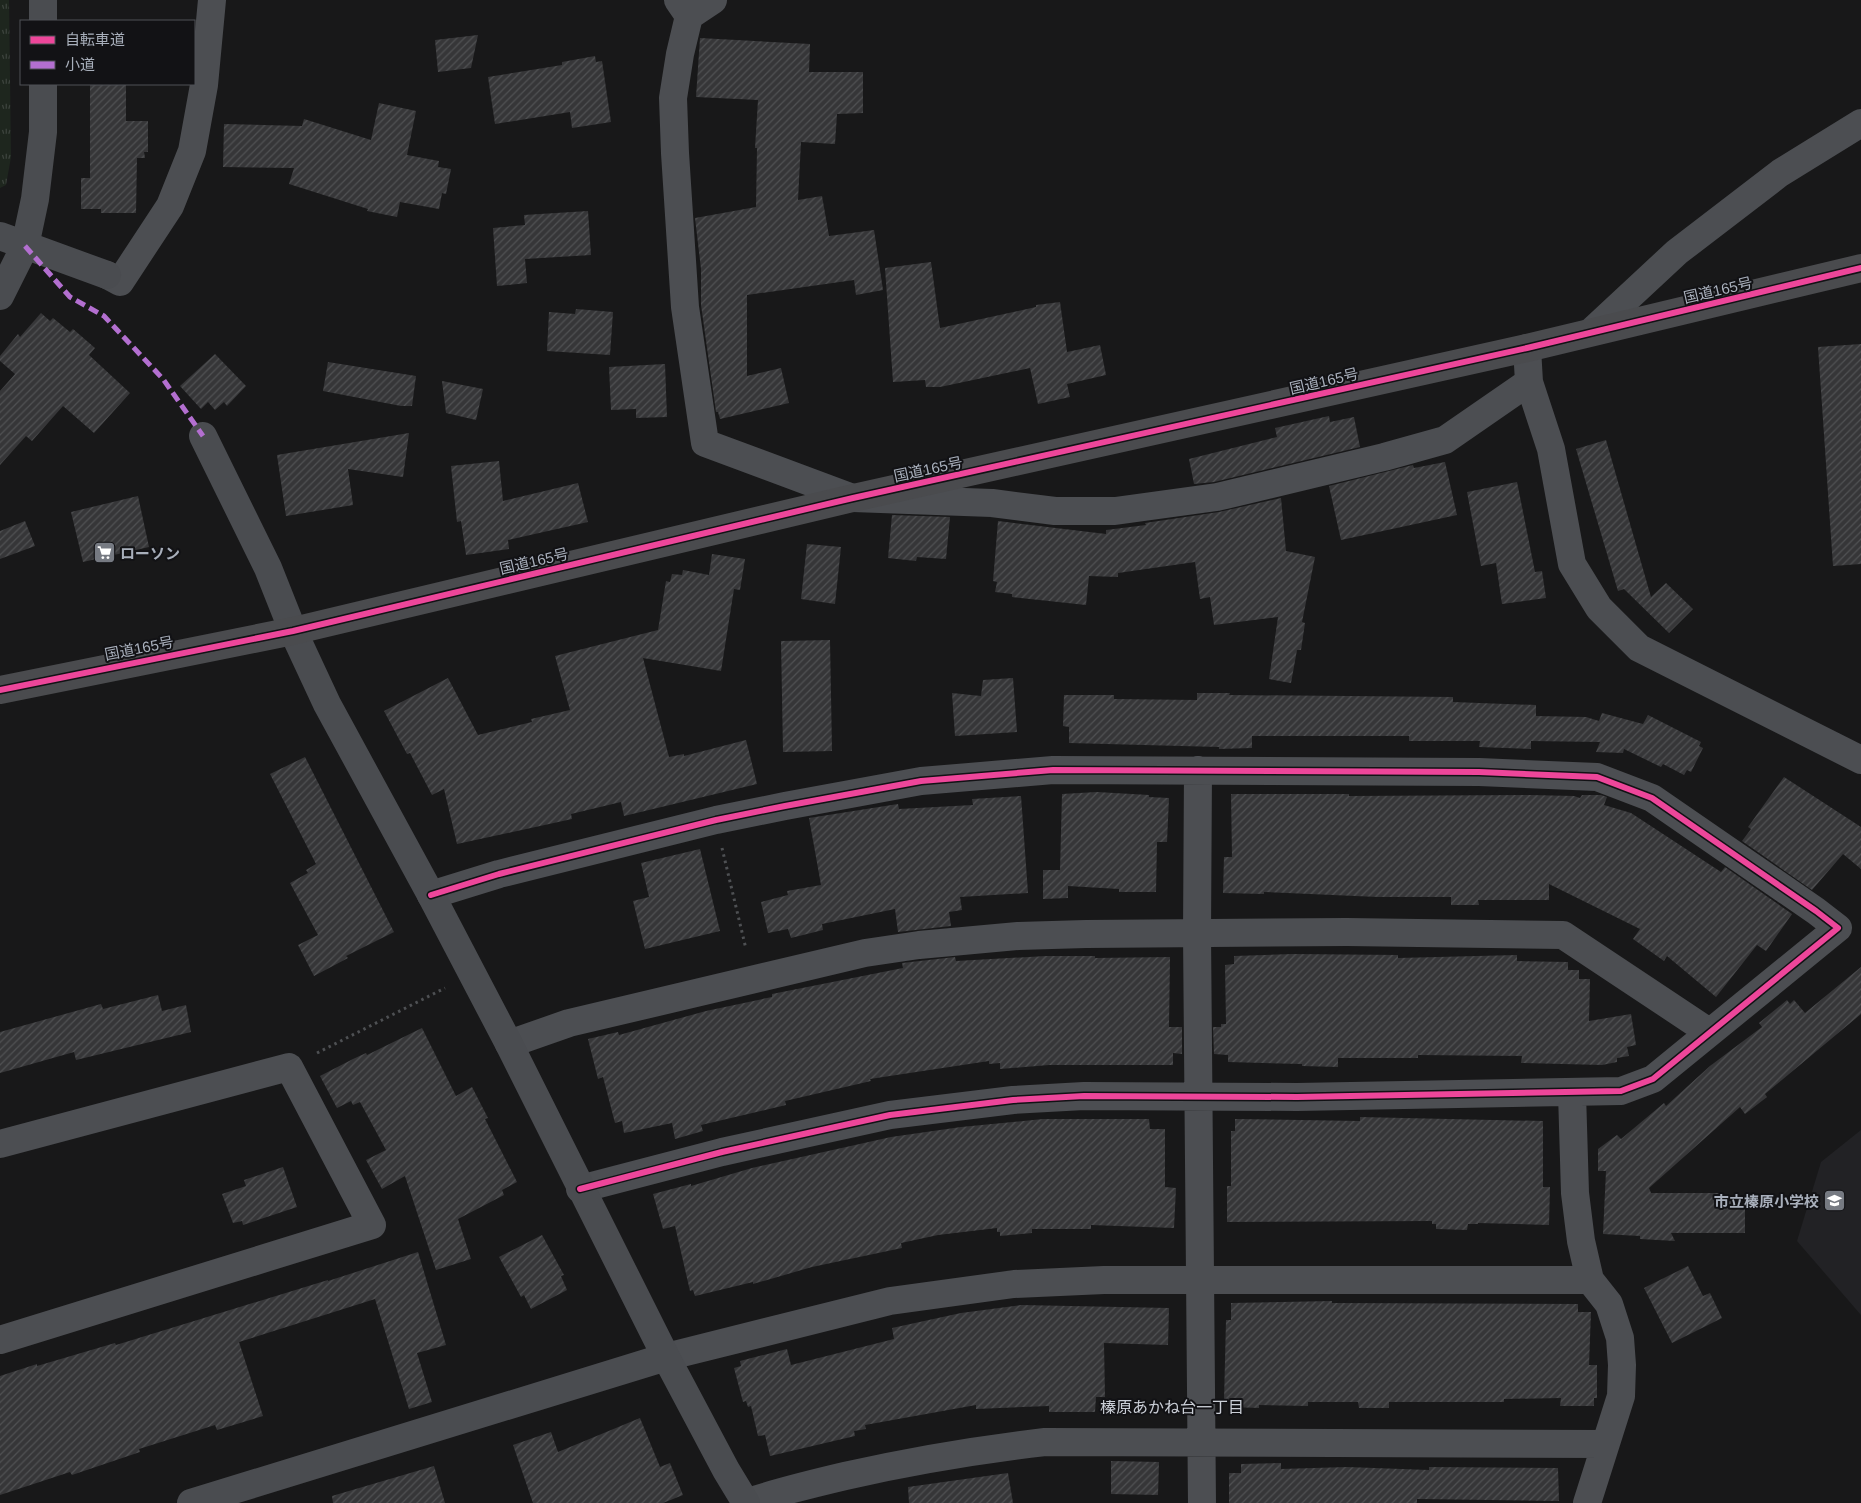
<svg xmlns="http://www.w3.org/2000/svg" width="1861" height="1503" viewBox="0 0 1861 1503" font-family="Helvetica,'Noto Sans JP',sans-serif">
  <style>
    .built { fill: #222225 }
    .park { fill: url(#park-tufts) }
    .building { fill: url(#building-hatch) }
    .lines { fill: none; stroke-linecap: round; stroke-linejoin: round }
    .path { stroke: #4e5053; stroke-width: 3; stroke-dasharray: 2.5 4; stroke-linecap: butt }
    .street { stroke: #4c4e52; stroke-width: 28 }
    .secondary { stroke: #4a4c50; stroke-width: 28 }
    .highway { stroke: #4a4b4e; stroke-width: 28 }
    .quiet { stroke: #b36fd0; stroke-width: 5; stroke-dasharray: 10 5; stroke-linecap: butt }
    .cycleway-casing { stroke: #121215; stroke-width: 9 }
    .cycleway { stroke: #ed469a; stroke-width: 6 }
    .labels { text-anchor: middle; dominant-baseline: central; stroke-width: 4; stroke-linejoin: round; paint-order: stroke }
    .street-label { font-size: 15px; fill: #a8afbb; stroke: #121215 }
    .poi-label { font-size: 15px; font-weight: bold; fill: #a8afbb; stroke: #121215; text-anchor: start }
    .neighbourhood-label { font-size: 16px; fill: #caced6; stroke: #121215 }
  </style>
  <defs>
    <pattern id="park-tufts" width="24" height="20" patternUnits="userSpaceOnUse" patternTransform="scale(1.25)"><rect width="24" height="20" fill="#1e261e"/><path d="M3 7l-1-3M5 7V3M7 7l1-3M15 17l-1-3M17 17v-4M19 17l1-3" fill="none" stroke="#3c433d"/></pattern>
    <pattern id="building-hatch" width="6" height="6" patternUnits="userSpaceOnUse" patternTransform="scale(1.25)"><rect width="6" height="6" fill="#363638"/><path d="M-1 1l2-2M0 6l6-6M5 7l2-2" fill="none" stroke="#505153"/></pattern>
  </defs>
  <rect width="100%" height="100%" fill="#181819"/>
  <path class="built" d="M1861,1130V1315L1797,1241L1821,1162Z"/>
  <path class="park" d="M0,0H9L11,157L6,185L0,188Z"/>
  <path class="building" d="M478,35L471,68L438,72L435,40Z
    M700,38L810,44L809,72H863V113L837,114L835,144L801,142L798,200L822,196L829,236L874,230L883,290L856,295L854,280L747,295V376L781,368L789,403L720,419L718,412H716L701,305V269L695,218L756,207L757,148H755L758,100L696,97Z
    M595,56L596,62L602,61L611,122L572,128L570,112L495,124L488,77L562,65V62Z
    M90,84H126V121H148V152H144L145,158H137L136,213H101V209H81V178H90Z
    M379,103L416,111L407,155L439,161L438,167L451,169L446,194L442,193L439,209L400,202L397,217L367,211L368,209L289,184L294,168L223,167L224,124L302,126L304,119L371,140Z
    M588,211L591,255L525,259L527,283L497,286L493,228L525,225L524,215Z
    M931,262L940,328L1036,307V305L1060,302L1067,352L1100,345L1106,375L1067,384L1070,397L1038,404L1030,368L940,387H926L925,380L893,382L885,268Z
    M576,309L613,312L610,355L547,351L549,312L575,314Z
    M41,313L50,321L53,318L70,332L73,329L95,348L89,355L130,393L94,433L63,406L32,441L26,436L0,465V391L15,374L0,361V356L18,334L20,337Z
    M1861,344V564L1833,566L1818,347Z
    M215,354L246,386L227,406L224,402L215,410L208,402L201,409L180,386Z
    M328,362L416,376L412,406H401L323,391Z
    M665,364L667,417L636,418V409L611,410L609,367Z
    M442,381L483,389L476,420L446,413Z
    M1329,416L1330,422L1354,417L1360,447L1214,482L1194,484L1189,459L1277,437L1275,428Z
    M409,433L403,477L348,469L353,505L286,516L277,455Z
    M1606,440L1651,597L1666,583L1693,609L1669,633L1624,589L1618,591L1576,449Z
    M499,461L503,501L578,483L588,522L508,540L509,549L466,555L461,521L457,522L451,466Z
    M1445,462L1457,515L1341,540L1329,486L1413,465L1414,468Z
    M1517,482L1535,572L1542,571L1546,598L1502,604L1496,563L1481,566L1467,492Z
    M138,496L149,547L83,562L71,512Z
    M1281,498L1286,551L1315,557L1302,622L1305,623L1301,650H1297L1291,683L1269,679L1278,617L1214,625L1210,597L1200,599L1195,562L1118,573V577L1089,576L1086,605L1012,597V594L995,592L997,582L993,581L998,521L1106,534V530L1146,525L1145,523L1219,512Z
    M892,515L950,517L946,559L917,557L916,561L888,558Z
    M25,521L35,546L0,559V531Z
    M807,544L841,547L835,604L801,599Z
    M712,554L745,559L740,590L734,589L721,671L643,658L669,757L684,754V756L746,740L757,784L624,816L621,802L571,814L572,819L457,844L444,789L432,795L410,753L407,754L384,711L448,678L478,735L532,722L531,719L570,710L555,656L658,630L666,581L670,582L672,574L682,575L683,570L709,575Z
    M830,640L832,751L783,752L781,641Z
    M1013,678L1017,732L955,736L952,693L981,696L983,680Z
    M1197,693H1230L1229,695L1453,697V702L1536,705V716L1586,717L1599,721L1602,713L1643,724L1648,715L1701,742L1699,746L1703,748L1691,772L1687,770L1684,775L1663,764L1661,767L1624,749L1623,753L1596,752L1600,742L1531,741V749L1479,747L1480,741H1409V736H1252V748L1219,749V747L1069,743V727L1063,726L1064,695H1114V699L1197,700Z
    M305,757L394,932L346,956L348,958L314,976L298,945L318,935L290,883L308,873L306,870L316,864L270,774Z
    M1784,777L1861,827V869L1843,854L1812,890L1742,841L1751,829L1748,827Z
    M1097,792L1149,795V797L1169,798L1167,842H1157L1156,892H1119V889L1068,886V898L1043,899V870H1060L1062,794Z
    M1231,794H1349V796L1530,795L1574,796L1580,798L1582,795H1601L1607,797L1604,805L1631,813L1721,872L1725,867L1792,914L1766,951L1757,945L1716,997L1667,956L1664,961L1633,939L1640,929L1549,884V900H1478L1479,905H1451V897H1378L1264,892V894L1223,893L1224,857H1232Z
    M1021,796L1028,893L960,897L962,910L949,912L951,926L898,932L895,909L822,924L823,930L791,938L788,929L768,933L761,902L788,895L787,891L821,885L809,818L898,804L899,809L973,805L972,799Z
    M700,849L720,931L645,949L633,901L649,897L641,863Z
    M1293,954L1398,955V958L1517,955V961L1568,962V970H1579V979H1590L1589,1021L1631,1014L1636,1045L1627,1047L1629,1056L1617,1058V1062L1602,1065L1521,1063L1522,1056L1418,1055V1058H1338V1067L1302,1066V1064L1228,1062V1055L1214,1054L1213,1027H1221V1024H1226L1225,965L1234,964V956Z
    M1046,956H1095V958L1170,957L1169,1027H1182V1054L1173,1053V1065H1049L1000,1069V1063L989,1064V1061L870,1079L871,1081L785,1101L786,1105L701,1125L703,1131L675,1139L672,1123L624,1133L622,1121L615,1123L603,1077L598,1079L588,1039L618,1032L619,1035L706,1011L772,997V994L903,968L902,963L955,957L956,961Z
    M1861,967V1014L1765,1094L1767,1097L1745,1114L1740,1107L1649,1188L1651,1193H1721V1201H1737V1206H1745V1233H1671L1675,1241L1640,1239V1236L1603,1234L1606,1171H1598V1149L1617,1135L1621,1139L1664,1103L1666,1106L1710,1066L1762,1027L1759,1023L1787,1000L1790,1004L1794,1000L1805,1013Z
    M158,995L162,1011L186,1005L191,1032L76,1060L74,1052L0,1073V1032L101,1004L103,1009Z
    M422,1028L456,1096L472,1087L488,1118L485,1119L517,1182L502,1190L504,1195L458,1219L471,1259L436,1270L405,1176L382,1189L366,1160L386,1150L360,1102L353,1105L351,1101L337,1108L320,1076L353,1059L366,1053L367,1055Z
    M1360,1117L1543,1121V1187H1550L1549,1225L1478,1223V1224H1468L1467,1230L1436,1229V1224H1432V1221L1227,1222V1186H1231V1131H1235V1119L1360,1121Z
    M1043,1119H1149L1150,1129H1165V1187L1176,1188L1174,1228L1091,1225V1229H1032V1233L1000,1236V1232H997V1228L938,1235L901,1243L902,1248L812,1267L753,1284V1282L695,1296L693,1290L690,1291L675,1226L663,1229L653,1194L691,1184V1186L752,1168L891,1137L961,1127Z
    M283,1167L297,1207L243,1225L242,1221L233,1223L222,1194L246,1186L244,1180Z
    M542,1235L564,1275L561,1276L567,1290L531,1309L524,1295L521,1297L499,1257Z
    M418,1252L446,1345L417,1353L432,1402L409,1409L375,1299L239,1342L263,1416L217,1430L215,1425L139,1449L140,1452L72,1475L70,1472L0,1495V1376L37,1364V1366L115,1343L116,1345L328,1280V1281Z
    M1688,1266L1703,1296L1710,1293L1722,1318L1672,1343L1644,1288Z
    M1332,1301V1303L1578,1304V1312H1591L1589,1365H1597V1398H1594V1406H1560L1561,1398L1504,1399V1402H1389V1408H1359L1358,1402H1308V1406L1259,1405V1408L1230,1407V1401H1224L1226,1320H1231V1303Z
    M1021,1305L1169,1308L1168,1345L1104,1343L1105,1397H1096L1095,1412H1049V1406L976,1409V1405L865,1425L866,1429L854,1431L855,1436L770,1456L765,1435L758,1436L751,1406L748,1407L746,1401L743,1402L734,1368L741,1366L740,1361L787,1349L791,1365L894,1339L892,1328L961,1313Z
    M640,1418L660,1467L670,1463L683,1495L663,1503H533L513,1445L551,1432L558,1452Z
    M1111,1461L1159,1462L1158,1495L1111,1494Z
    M1281,1463V1469L1347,1467L1429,1470V1467L1558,1468L1559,1501L1417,1499V1503H1229V1473H1241V1464Z
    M434,1466L445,1503H333L332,1496Z
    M1008,1473L1013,1503H909L908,1487Z"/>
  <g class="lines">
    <path class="path" d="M722,848L746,949
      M317,1053L445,988"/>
    <path class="street" d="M678,0L689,16L680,54L673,98L675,153L685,307L705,443L853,498L992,503L1055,511H1115L1217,497L1384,457L1445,440L1529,382
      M689,16L713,0
      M107,275L120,282L170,206L192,151L204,85L212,0
      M1591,332L1677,252L1780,173L1861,123
      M1527,348L1529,382L1551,449L1572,564L1599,608L1639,648L1861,760
      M1198,770L1197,933L1202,1503
      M431,895L499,874L716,820L785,806L921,781L1053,770L1479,772L1597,777L1652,798L1816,911L1838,928L1653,1079L1621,1091L1297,1097L1084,1096L1013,1100L890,1115L722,1152L580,1189
      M509,1044L569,1023L865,953L919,945L1018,936L1086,934L1347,932L1563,935L1709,1032
      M1572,1093L1575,1193L1581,1241L1590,1280L1609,1304L1620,1338L1622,1365L1621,1396L1587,1503
      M0,1144L289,1067L372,1225L0,1340
      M666,1357L890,1301L1014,1284L1104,1280H1590
      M745,1503C778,1492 811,1484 845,1476C911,1461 977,1450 1045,1442L1605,1444"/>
    <path class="secondary" d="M43,21V0
      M0,236L107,275
      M0,296L25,246L35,199L43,132V84
      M203,436L268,568L293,631L327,704L431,895L509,1044L666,1357L726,1470L746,1503
      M191,1503L666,1357"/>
    <path class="highway" d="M0,690L293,631L853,498L1527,348L1861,268"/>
    <path class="quiet" d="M25,246L70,297L104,316L163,379L203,436"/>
    <defs>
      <path id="cycleway" d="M0,690L293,631L853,498L1527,348L1861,268
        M431,895L499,874L716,820L785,806L921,781L1053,770L1479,772L1597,777L1652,798L1816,911L1838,928L1653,1079L1621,1091L1297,1097L1084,1096L1013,1100L890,1115L722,1152L580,1189"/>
    </defs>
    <use href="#cycleway" class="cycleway-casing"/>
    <use href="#cycleway" class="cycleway"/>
  </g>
  <defs>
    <symbol id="supermarket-square" viewBox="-11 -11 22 22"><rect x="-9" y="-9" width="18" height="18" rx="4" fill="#767a82" stroke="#121215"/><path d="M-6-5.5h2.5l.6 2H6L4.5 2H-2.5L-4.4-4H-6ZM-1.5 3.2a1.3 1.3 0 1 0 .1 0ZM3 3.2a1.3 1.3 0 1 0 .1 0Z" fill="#fff"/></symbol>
    <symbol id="school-square" viewBox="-11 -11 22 22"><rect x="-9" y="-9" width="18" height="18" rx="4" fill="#767a82" stroke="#121215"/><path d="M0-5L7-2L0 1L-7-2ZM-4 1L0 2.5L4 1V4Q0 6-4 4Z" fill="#fff"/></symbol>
  </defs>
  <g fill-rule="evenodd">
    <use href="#supermarket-square" x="92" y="540" width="25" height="25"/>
    <use href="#school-square" x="1822" y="1188" width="25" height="25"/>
  </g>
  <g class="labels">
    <g class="street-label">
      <text transform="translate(1718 290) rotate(-13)">国道165号</text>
      <text transform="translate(1324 381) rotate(-13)">国道165号</text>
      <text transform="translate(928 469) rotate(-12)">国道165号</text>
      <text transform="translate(534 561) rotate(-13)">国道165号</text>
      <text transform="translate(139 648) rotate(-11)">国道165号</text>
    </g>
    <g class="poi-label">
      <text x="120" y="553">ローソン</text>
      <text x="1819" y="1201" text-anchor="end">市立榛原小学校</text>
    </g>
    <g class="neighbourhood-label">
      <text x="1172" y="1407">榛原あかね台一丁目</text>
    </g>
  </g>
  <rect x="20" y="20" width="175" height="65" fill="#121215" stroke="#4e5157"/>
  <rect x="30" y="36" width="25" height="8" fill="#ed469a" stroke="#4e5157"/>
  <text x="65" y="45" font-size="15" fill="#a8afbb">自転車道</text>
  <rect x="30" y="61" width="25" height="8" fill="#b36fd0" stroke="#4e5157"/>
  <text x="65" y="70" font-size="15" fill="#a8afbb">小道</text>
</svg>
